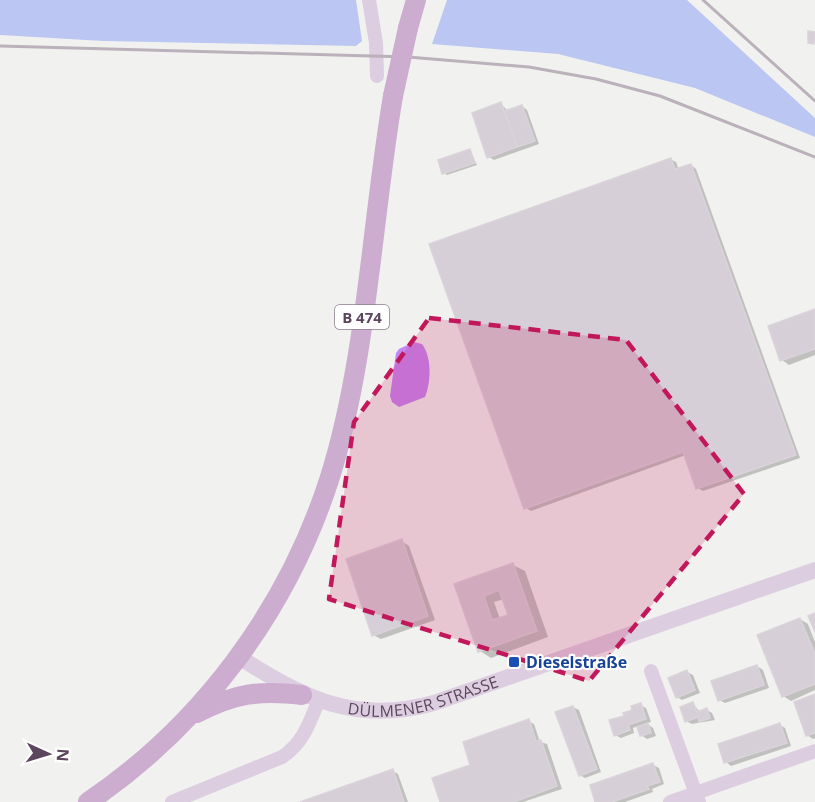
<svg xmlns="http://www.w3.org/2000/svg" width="815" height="802" viewBox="0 0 815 802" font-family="'Open Sans',sans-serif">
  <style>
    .green { fill: #bbc7f2 }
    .water { fill: #c686f1 }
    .shadow { fill: #0003; fill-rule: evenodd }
    .building { fill: #d6cfd7; stroke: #dbd3da; stroke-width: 1.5; fill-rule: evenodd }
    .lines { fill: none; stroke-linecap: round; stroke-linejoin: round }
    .minor { stroke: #ddcde0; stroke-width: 14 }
    .tertiary { stroke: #ddcde0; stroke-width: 16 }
    .primary { stroke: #ccadd0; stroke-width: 20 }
    .rail { stroke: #bab1ba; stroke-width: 3 }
    .primary-bridge { stroke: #ccadd0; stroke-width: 20 }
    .marked { fill: #c2185b; fill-opacity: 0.2; stroke: #c2185b; stroke-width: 4.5; stroke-dasharray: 12 8; stroke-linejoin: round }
    .transit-dot { fill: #1a4fb4; stroke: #fff; stroke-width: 2 }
    .labels { text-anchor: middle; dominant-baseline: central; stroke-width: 4.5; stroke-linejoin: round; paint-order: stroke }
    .shield { fill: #fff; stroke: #8c7e8e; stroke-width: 1.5 }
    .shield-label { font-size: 15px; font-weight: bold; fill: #5b465e }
    .transit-label { font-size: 16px; font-weight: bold; fill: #164399; stroke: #fff; text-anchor: start }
    .street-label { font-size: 16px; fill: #5b465e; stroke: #fff }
  </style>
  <rect width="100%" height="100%" fill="#f1f2ef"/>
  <path class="green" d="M0,0H356L362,41L356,46L103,41L0,35Z
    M447,0H687L815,118V137L695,88L558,54L432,44Z"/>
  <path class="water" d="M414,342L422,344C432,357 431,382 425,397L399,407L392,402L390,396L396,353L399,349Z"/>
  <path class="shadow" d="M501,104L508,111L522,106L527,110L539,144L494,160L489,157Z
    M470,151L477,165L447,175L444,173Z
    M670,159L676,162L679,170L691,165L696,169L800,458L703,491L698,488L686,455L531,511L526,508Z
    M815,311V355L789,365L782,360Z
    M402,541L409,546L435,620L381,639L373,635Z
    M513,565L525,571L548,637L491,658L480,651L456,585ZM504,599L510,616L500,619L494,602Z
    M800,619L808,624L815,642V690L791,701L783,696Z
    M757,666L763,670L769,688L725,703L719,700Z
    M687,672L693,675L700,693L682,700L677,697Z
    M815,696V738L813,739L807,735Z
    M693,704L700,712L707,710L712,713L715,720L692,724L686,721Z
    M640,705L646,708L651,722L646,723L653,728L656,736L647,739L641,735L638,726L633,728L634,733L621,738L615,735L626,717Z
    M573,707L579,710L601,772L585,778L580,775Z
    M528,721L534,724L540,742L547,744L562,789L523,802H442L472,765Z
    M780,725L785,728L791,746L731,766L726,762Z
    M653,765L659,768L664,784L652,789L653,792L625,802H597Z
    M393,771L398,774L408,802H304Z"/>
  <path class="building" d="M808,31L815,32L814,44L808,43Z
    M501,102L517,147L487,158L472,113Z
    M522,105L535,141L517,147L504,111Z
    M470,149L475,163L442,174L438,160Z
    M671,158L675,169L691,164L796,455L696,489L683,452L524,509L429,244Z
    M815,309V349L780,361L768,326Z
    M402,539L428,616L372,636L346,559Z
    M513,563L537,631L478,652L454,584ZM499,590L508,615L492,620L484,596Z
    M815,613V632L808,616Z
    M800,618L815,654V684L782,697L757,635Z
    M757,665L764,685L718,701L711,681Z
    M687,670L695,690L676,698L668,678Z
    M815,694V733L806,736L794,702Z
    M693,702L697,712L707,708L710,718L699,722L698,717L685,722L680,707Z
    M641,703L646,719L628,725L630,730L614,736L609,720L624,716L623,713L632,710L631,706Z
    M573,706L597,769L579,776L555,712Z
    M529,719L536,741L541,740L557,786L514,802H440L432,778L470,765L463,742Z
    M648,723L651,733L640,736L637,727Z
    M780,723L787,743L724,763L718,744Z
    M653,763L660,782L647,786L649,789L612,802H595L590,785Z
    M393,769L404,802H300Z"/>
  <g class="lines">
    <path class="minor" d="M369,0L376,43L377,76
      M651,671L699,802
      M172,802L282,757C303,743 309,724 318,702
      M670,802L815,751"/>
    <path class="tertiary" id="s1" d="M239,657C303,698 356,725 434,703L815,570"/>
    <path class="primary" d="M408,28L416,0
      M197,713C235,693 260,690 302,695
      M88,802C202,725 288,609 330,477C367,359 372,219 393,96"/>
    <path class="rail" d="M703,0L815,101
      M0,46L408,57L529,67L596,79L660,96L815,157"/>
    <path class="primary-bridge" d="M393,96L408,28"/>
  </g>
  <path class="marked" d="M429,318L626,340L744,494L589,681L329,599L354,422Z"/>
  <rect class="transit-dot" x="508" y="656" width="12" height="12" rx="3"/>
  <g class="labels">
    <rect class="shield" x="335" y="305" width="54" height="24" rx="4.5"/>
    <g class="shield-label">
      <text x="362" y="317">B 474</text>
    </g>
    <g class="transit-label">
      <text x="526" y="662">Dieselstraße</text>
    </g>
    <g class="street-label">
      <text stroke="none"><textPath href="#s1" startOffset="198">DÜLMENER STRASSE</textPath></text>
    </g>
  </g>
  <g transform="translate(48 754) rotate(94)" stroke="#ffffff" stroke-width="4.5" paint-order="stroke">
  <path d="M0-4.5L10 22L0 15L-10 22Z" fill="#5b465e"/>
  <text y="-9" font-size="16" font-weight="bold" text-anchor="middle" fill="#5b465e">N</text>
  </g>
</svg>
